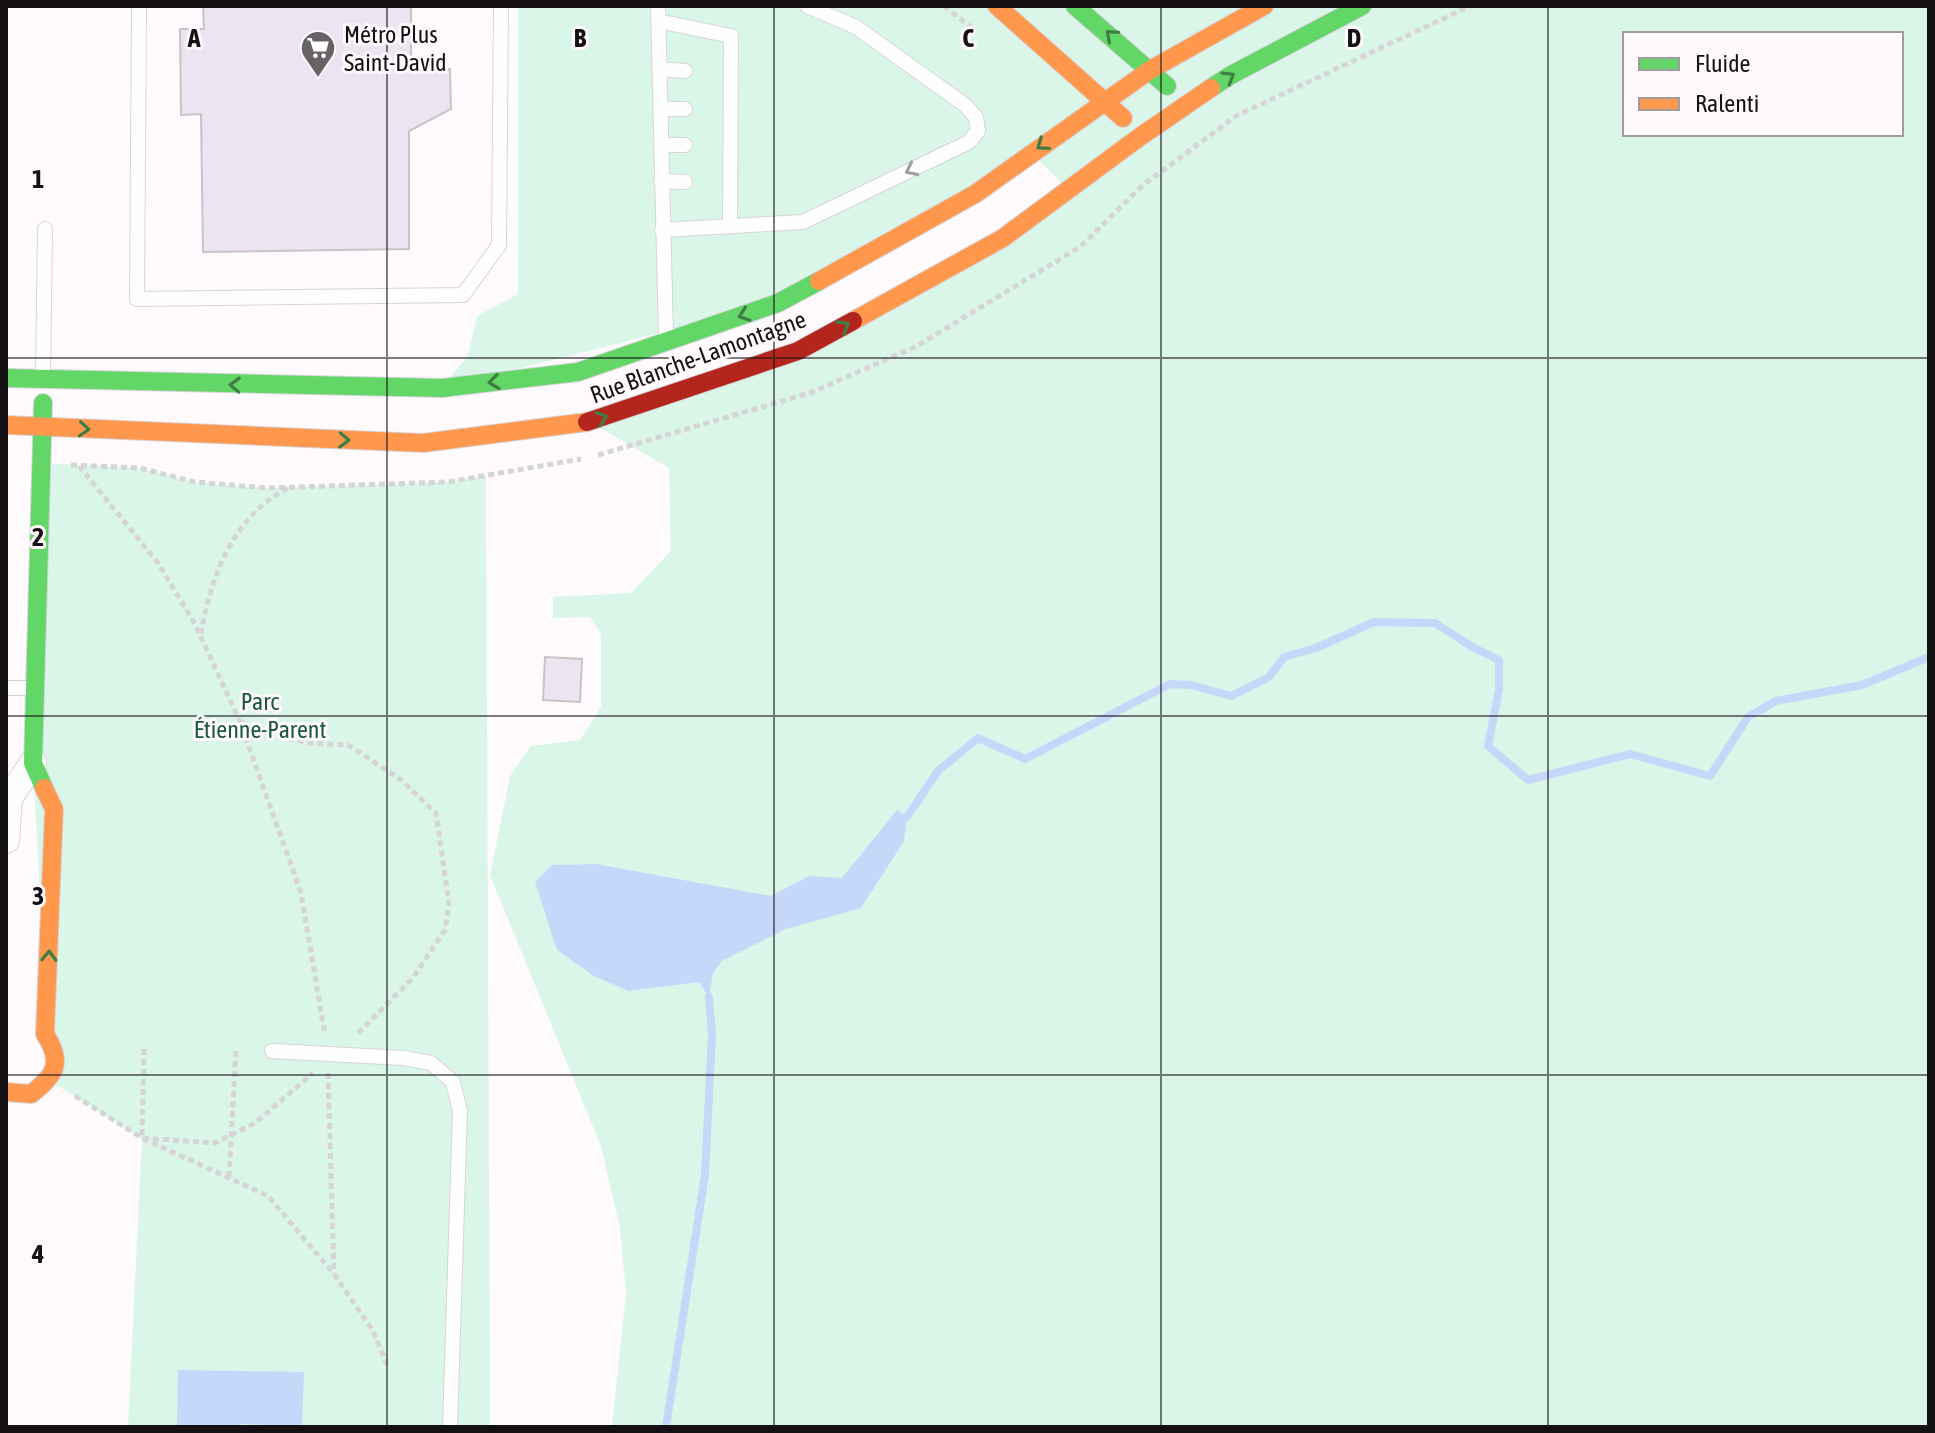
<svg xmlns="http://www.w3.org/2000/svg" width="1935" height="1433" viewBox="0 0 1935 1433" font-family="'Asap Condensed',sans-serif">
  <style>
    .green { fill: #d9f6e9; fill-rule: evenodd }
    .water { fill: #c5d8fa }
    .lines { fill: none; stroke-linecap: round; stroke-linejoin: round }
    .stream { stroke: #c5d8fa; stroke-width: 8 }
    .building { fill: #ece4f0; stroke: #c6c4c7; stroke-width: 2 }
    .lane-casing { stroke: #d8d4d8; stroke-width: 16 }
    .street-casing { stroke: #d8d4d8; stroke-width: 28 }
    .fast-casing { stroke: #d8d4d8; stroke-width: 20 }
    .slow-casing { stroke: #d8d4d8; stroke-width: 20 }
    .jam-casing { stroke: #d8d4d8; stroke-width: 20 }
    .path { stroke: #d5d5d5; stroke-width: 5; stroke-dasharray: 6 4; stroke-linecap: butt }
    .lane { stroke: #fffeff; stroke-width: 14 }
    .street { stroke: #fffeff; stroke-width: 26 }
    .fast { stroke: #63d668; stroke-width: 18 }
    .slow { stroke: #ff974d; stroke-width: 18 }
    .jam { stroke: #b3261e; stroke-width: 18 }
    .oneway { stroke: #3f7d42 }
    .oneway2 { stroke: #a19fa1 }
    .grid { fill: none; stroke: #141014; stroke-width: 2; stroke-opacity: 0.55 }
    .labels { text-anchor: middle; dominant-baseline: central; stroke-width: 6; stroke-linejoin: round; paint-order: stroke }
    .poi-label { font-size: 24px; fill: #141014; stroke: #fff9fe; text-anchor: start }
    .street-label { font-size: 24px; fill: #141014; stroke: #fff9fe }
    .park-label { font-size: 24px; fill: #1a5740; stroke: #fff9fe }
    .grid-label { font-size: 26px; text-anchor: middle; font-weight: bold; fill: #141014; stroke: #fff9fe; stroke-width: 6; stroke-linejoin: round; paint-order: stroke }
  </style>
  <rect width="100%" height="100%" fill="#fefafd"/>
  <path class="green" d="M518,6H1929V1427H612L626,1294L620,1228L601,1146L490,875L510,776L531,746L580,740L601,707V634L590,617L553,618V597L631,593L671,551L669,468L590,422L798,351L1068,190L1032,153L778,303L442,388L468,355L477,316L518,294ZM1625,34H1901V134H1625Z
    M41,463L140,468L195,482L267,488L448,482L486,475L490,1427H128L142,1139L50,1081L33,763Z"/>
  <path class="water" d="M897,810L907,817L904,841L861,908L786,929L722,961L713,973L709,997L699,982L628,991L594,976L557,950L535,882L552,865L596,864L771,896L809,876L842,878Z
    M178,1370L304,1372L302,1426L239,1424L238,1427H177Z"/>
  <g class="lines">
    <path class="stream" d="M907,817L938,771L978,738L1025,759L1170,684L1191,685L1231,696L1269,677L1284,657L1316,648L1374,622L1435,623L1474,648L1499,660V690L1488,746L1528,780L1630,754L1710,776L1748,717L1776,701L1862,685L1929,657
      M666,1427L705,1175L712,1035L709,997"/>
  </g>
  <path class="building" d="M203,6H411V70L450,69L451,109L409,131V249L203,252L201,114L181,115L180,29H204Z
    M545,657L582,659L580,702L543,700Z"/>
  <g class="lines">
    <defs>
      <path id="lane" d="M139,6L137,299L463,295L499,245L501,6
        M658,6L666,337
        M658,21L731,36L730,225
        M659,69L685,71
        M660,109H685
        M661,145H685
        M661,181L685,182
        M662,230L803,222L969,142L978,131L976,117L965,105L856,27L807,6
        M43,377L45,229
        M6,688H34
        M272,1051L404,1058L431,1063L453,1082L460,1111L450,1427"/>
      <path id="street" d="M6,840L9,798L33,763"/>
      <path id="fast" d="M1075,6L1167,86
        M1211,88L1231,75L1362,6
        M6,378L442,388L578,372L778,303L819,281
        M43,403L33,763L44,788"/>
      <path id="slow" d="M997,6L1123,118
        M819,281L975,194L1150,70L1264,6
        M853,321L1003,238L1141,136L1211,88
        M6,425L423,443L587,422
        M6,1092L31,1094C56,1075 63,1062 45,1034L54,809L44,788"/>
      <path id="jam" d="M587,422L798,351L853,321"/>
    </defs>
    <use href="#lane" class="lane-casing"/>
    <use href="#street" class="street-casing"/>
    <use href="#fast" class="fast-casing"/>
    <use href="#slow" class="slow-casing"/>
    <use href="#jam" class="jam-casing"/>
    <path class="path" d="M944,6L972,28
      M598,455L810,393L915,347L1080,247L1142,186L1236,116L1470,6
      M71,465L140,468L195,482L267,488L448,482L581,459
      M79,466L158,563L195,624L240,722L301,893L325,1035
      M201,634C211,575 233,517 288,488
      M241,722L278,737L309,743L348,745L400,779L436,813L449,904L445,930L412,979L356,1035
      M144,1049L142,1138L215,1143L255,1123L313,1073
      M328,1073L334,1274
      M75,1096L142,1138L268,1196L334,1274L373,1331L389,1369
      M229,1177L236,1050"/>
    <use href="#lane" class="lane"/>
    <use href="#street" class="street"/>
    <use href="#fast" class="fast"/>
    <use href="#slow" class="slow"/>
    <use href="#jam" class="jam"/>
  </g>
  <defs><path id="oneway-chevron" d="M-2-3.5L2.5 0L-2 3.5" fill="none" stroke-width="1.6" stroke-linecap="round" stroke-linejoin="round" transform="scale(2)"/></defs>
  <g class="oneway">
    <use href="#oneway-chevron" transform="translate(1111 35) rotate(-139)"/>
    <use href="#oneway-chevron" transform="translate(1229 77) rotate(-31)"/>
    <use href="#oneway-chevron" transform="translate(1042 145) rotate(145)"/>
    <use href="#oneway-chevron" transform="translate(744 315) rotate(161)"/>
    <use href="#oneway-chevron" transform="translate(844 326) rotate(-29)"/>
    <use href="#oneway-chevron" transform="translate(494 382) rotate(173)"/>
    <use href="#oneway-chevron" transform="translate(235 385) rotate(-178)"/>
    <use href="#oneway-chevron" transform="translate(602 418) rotate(-18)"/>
    <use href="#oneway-chevron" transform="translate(84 429) rotate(4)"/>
    <use href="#oneway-chevron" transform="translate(344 440) rotate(2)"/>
    <use href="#oneway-chevron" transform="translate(49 956) rotate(-88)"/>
  </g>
  <use class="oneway2" href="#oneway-chevron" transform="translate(911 170) rotate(154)"/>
  <path class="grid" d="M387,6V1427M774,6V1427M1161,6V1427M1548,6V1427M6,358H1929M6,716H1929M6,1075H1929"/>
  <defs>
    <symbol id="supermarket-pin" viewBox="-11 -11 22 30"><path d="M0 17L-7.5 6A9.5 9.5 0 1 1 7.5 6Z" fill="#666266" stroke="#fff9fe"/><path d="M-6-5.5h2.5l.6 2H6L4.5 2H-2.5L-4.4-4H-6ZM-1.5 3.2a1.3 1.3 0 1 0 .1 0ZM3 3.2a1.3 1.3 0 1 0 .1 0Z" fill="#fff"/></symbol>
  </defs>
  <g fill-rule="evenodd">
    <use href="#supermarket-pin" x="298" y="28" width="40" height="54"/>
  </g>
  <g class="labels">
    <g class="poi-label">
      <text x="344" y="34">Métro Plus<tspan x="344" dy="28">Saint-David</tspan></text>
    </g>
    <g class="street-label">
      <text transform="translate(698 357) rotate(-20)">Rue Blanche-Lamontagne</text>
    </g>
    <g class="park-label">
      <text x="260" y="701">Parc<tspan x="260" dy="28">Étienne-Parent</tspan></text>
    </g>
  </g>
  <g class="grid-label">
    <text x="194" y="47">A</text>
    <text x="580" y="47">B</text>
    <text x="968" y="47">C</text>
    <text x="1354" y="47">D</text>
    <text x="38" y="188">1</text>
    <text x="38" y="546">2</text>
    <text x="38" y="905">3</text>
    <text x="38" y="1263">4</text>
  </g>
  <rect width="1935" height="1433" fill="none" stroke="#141014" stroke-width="16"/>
  <rect x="1623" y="32" width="280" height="104" fill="#fff9fe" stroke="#a19ca0" stroke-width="2"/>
  <rect x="1639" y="58" width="40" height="12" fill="#63d668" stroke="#a19ca0" stroke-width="2"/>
  <text x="1695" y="72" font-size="24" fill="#141014">Fluide</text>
  <rect x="1639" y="98" width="40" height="12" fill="#ff974d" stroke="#a19ca0" stroke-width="2"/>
  <text x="1695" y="112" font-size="24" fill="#141014">Ralenti</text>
</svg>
